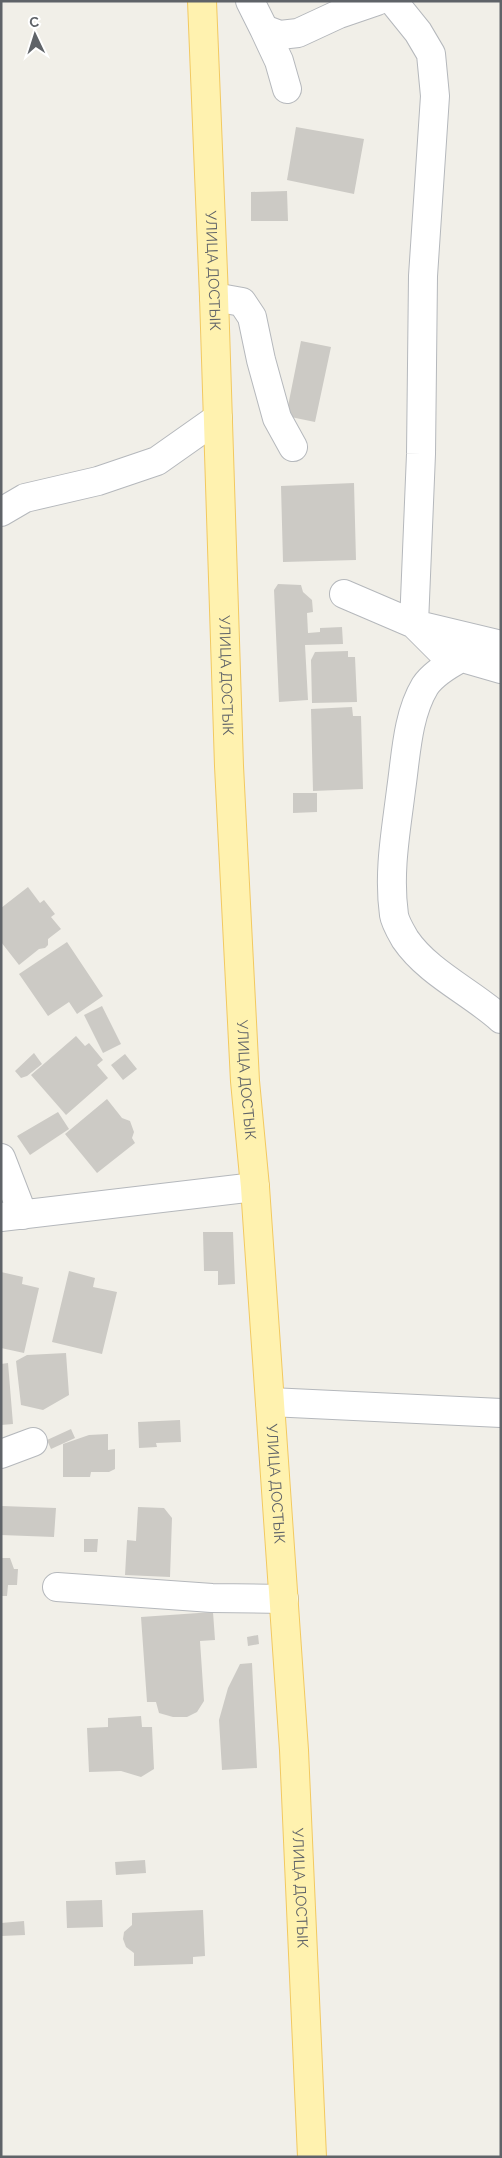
<svg xmlns="http://www.w3.org/2000/svg" width="502" height="2158" viewBox="0 0 502 2158" font-family="Raleway,sans-serif">
  <style>
    .building { fill: #cccac5 }
    .lines { fill: none; stroke-linecap: round; stroke-linejoin: round }
    .minor-casing { stroke: #b5b8bc; stroke-width: 30 }
    .major-casing { stroke: #f2c960; stroke-width: 30 }
    .minor { stroke: #fff; stroke-width: 28 }
    .major { stroke: #fff2af; stroke-width: 28 }
    .labels { text-anchor: middle; dominant-baseline: central; stroke-width: 5; stroke-linejoin: round; paint-order: stroke }
    .street-label { font-size: 15px; fill: #5f6368; stroke: #fff }
  </style>
  <rect width="100%" height="100%" fill="#f1efe8"/>
  <path class="building" d="M296,127L364,139L354,194L287,180Z
    M287,191L288,221H251V192Z
    M301,341L331,347L315,422L286,416Z
    M354,483L356,560L283,562L281,486Z
    M278,584L301,585L303,592L312,600L313,612L307,613L308,633L320,632V628L342,627L343,644L305,645L308,700L279,702L274,590Z
    M348,651V657H355L357,702L312,703L311,660L315,652Z
    M352,707L353,716H361L363,789L313,791L311,709Z
    M293,793H317V812L293,813Z
    M28,887L40,903L44,900L55,914L51,917L61,929L48,939V945L45,948L39,949L19,965L1,942V908Z
    M67,942L103,996L77,1014L69,1002L48,1016L19,974Z
    M102,1006L121,1044L103,1053L84,1015Z
    M76,1036L85,1046L89,1043L103,1060L97,1065L108,1078L66,1115L31,1075Z
    M34,1053L42,1064L27,1076L21,1078L15,1071Z
    M125,1054L137,1069L123,1080L111,1065Z
    M107,1099L122,1118L130,1121L134,1132L132,1138L135,1143L97,1173L65,1134Z
    M58,1112L69,1129L30,1155L17,1136Z
    M203,1232H233L235,1284L218,1285V1271H204Z
    M69,1271L95,1278L93,1287L117,1292L102,1354L52,1342Z
    M1,1272L23,1277L22,1284L39,1288L24,1353L1,1348Z
    M66,1353L69,1395L43,1410L21,1405L16,1361L27,1355Z
    M8,1363L13,1424L1,1425V1364Z
    M180,1420L181,1442L156,1443L157,1447L139,1448L138,1422Z
    M71,1429L75,1438L51,1449L47,1440Z
    M108,1434V1450L115,1449V1469L109,1472H91L90,1477H63V1444L89,1435Z
    M2,1506L56,1508L54,1537L1,1535Z
    M138,1507L164,1508L172,1518L170,1577L125,1575L127,1540L136,1541Z
    M84,1539H98L97,1552H84Z
    M1,1558H10L14,1569H18L17,1585H8L7,1596H1Z
    M213,1612L215,1640L200,1641L204,1701L197,1712L187,1717H173L159,1713L156,1702H147L141,1617Z
    M258,1635L259,1644L248,1646L247,1637Z
    M252,1663L257,1768L222,1770L219,1720L228,1688L240,1664Z
    M141,1716L142,1727H152L154,1769L141,1777L121,1771L89,1772L87,1728L108,1727V1718Z
    M145,1860L146,1873L116,1875L115,1862Z
    M102,1900L103,1927L67,1928L66,1901Z
    M203,1910L205,1956L193,1957V1964L134,1966V1953L126,1947L123,1939L124,1932L132,1925V1913Z
    M24,1921L25,1935L1,1936V1923Z"/>
  <g class="lines">
    <defs>
      <path id="minor" d="M250,1L264,29L280,35L298,33L339,14L377,1
        M393,1L418,32L431,54L435,96L423,276L421,454L414,624L501,645
        M264,29L279,61L287,89
        M214,297L242,302L252,317L261,360L277,418L293,447
        M1,512L25,498L98,481L157,461L218,418
        M344,594L414,624L442,652L501,669
        M461,658C448,665 433,674 425,686C407,716 406,756 401,790C396,831 388,872 394,915C395,922 401,932 405,939C428,973 471,992 501,1019
        M1,1158L23,1215
        M1,1217L255,1187
        M270,1402L501,1413
        M1,1454L33,1442
        M57,1587L212,1598L284,1599"/>
      <g id="major">
        <path id="s1" d="M202,1L214,297L229,766L245,1081L255,1187L294,1750L312,2157"/>
      </g>
    </defs>
    <use href="#minor" class="minor-casing"/>
    <use href="#major" class="major-casing"/>
    <use href="#minor" class="minor"/>
    <use href="#major" class="major"/>
  </g>
  <g class="labels">
    <g class="street-label">
      <text stroke="none"><textPath href="#s1" startOffset="270">УЛИЦА ДОСТЫК</textPath></text>
      <text stroke="none"><textPath href="#s1" startOffset="675">УЛИЦА ДОСТЫК</textPath></text>
      <text stroke="none"><textPath href="#s1" startOffset="1080">УЛИЦА ДОСТЫК</textPath></text>
      <text stroke="none"><textPath href="#s1" startOffset="1485">УЛИЦА ДОСТЫК</textPath></text>
      <text stroke="none"><textPath href="#s1" startOffset="1890">УЛИЦА ДОСТЫК</textPath></text>
    </g>
  </g>
  <rect width="502" height="2158" fill="none" stroke="#5f6368" stroke-width="5"/>
  <g transform="translate(35 35) rotate(356)" stroke="#ffffff" stroke-width="4" paint-order="stroke">
  <path d="M0-4L9 19L0 12L-9 19Z" fill="#5f6368"/>
  <text y="-8" font-size="14" font-weight="bold" text-anchor="middle" fill="#5f6368">С</text>
  </g>
</svg>
